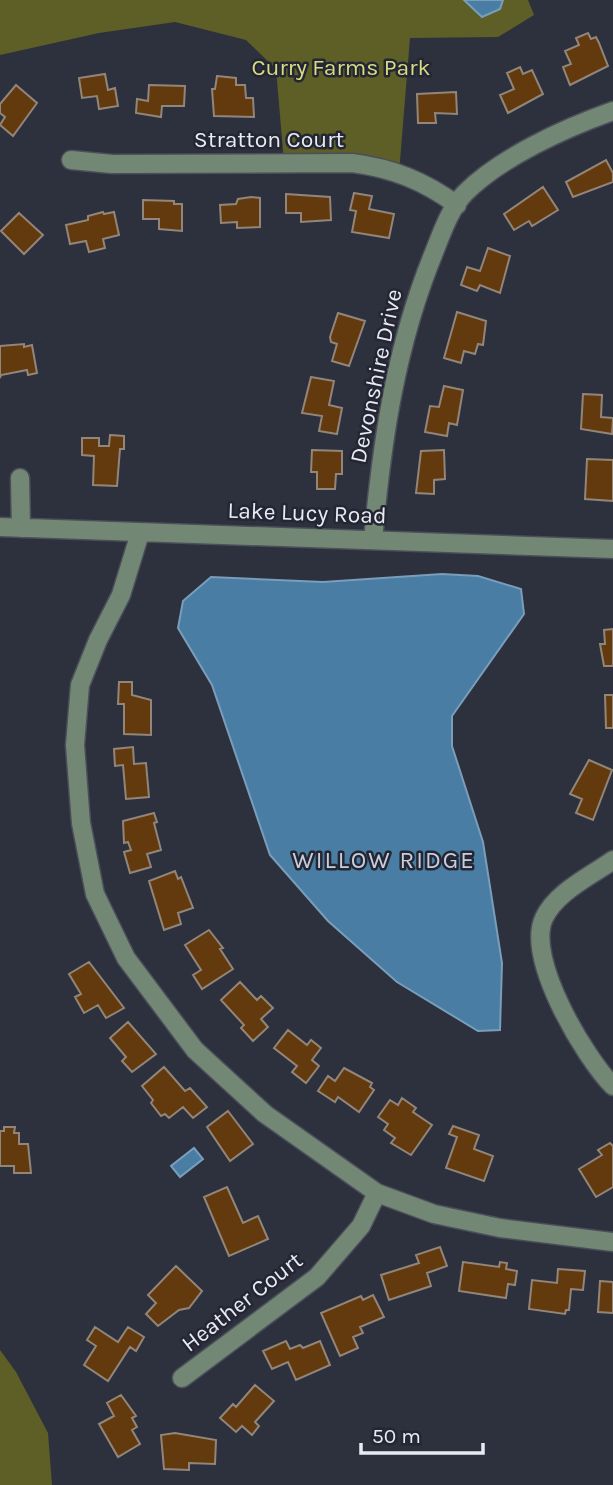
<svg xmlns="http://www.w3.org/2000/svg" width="613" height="1485" viewBox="0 0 613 1485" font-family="Karla,sans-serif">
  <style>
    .green { fill: #5d5f27 }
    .water { fill: #497da3; stroke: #799ebb; stroke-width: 2 }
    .building { fill: #633a0d; stroke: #92857a; stroke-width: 2 }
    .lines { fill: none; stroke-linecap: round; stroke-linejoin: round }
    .minor-casing { stroke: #4b4f5a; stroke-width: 21 }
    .minor { stroke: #738775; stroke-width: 18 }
    .labels { text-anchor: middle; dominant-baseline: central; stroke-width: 5; stroke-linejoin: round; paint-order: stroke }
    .park-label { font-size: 23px; fill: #d8dc84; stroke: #242733 }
    .street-label { font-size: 23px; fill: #e9ebf4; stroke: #242733 }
    .neighbourhood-label { font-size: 24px; letter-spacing: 2px; fill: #c8cddd; stroke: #242733 }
  </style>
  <rect width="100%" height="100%" fill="#2d313d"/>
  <path class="green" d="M0,0H528L534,15L498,37L410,38L399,173L284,162L276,69L246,40L175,22L99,33L0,55Z
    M0,1350L16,1372L48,1433L52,1485H0Z"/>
  <path class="water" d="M464,0H503L500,9L482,17Z
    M442,574L478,576L521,589L524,614L452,716V746L483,842L502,963L500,1030L478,1031L397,982L328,921L270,855L212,685L178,628L183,601L211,577L323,582Z
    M194,1148L203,1159L180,1177L171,1166Z"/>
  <path class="building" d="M588,33L591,39L596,37L599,43L608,66L570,85L563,67L571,64L565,51L579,45L576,38Z
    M520,67L523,74L532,70L543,94L508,113L500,95L514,89L507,73Z
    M105,74L108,90L115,88L118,106L99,109L97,96L82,98L79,78Z
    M217,76L236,78V85H245L246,98H253L254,117L214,116L212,89H215Z
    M16,85L37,103L13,136L0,125L5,117L0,113V104Z
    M149,85L185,86L184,106H162L161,117L136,113L137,99L148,101Z
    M456,92L457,114L435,113L436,123H418L417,94Z
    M606,160L613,173V182L573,197L566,182Z
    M543,187L558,210L532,226L529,221L514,230L504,214Z
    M354,193L372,196L369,209L394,214L389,238L352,232L356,211L350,210Z
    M286,194L330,197L331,220L301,222V213H286Z
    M251,197L260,198V227L237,228V222L221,223L220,205L236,204L238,199Z
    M143,200L174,201V204H182V231L159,229V219H143Z
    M103,212L104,214L114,212L119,235L103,239L105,248L89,252L86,241L70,244L66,225L88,220V216Z
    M19,213L43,235L24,254L1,231Z
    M488,248L510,256L500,293L480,285L477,291L461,285L467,267L480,271Z
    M457,312L486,321L483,345L478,344L475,354L464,351L461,363L444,358Z
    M338,313L365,321L349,366L332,361L337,344L331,342L330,337Z
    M24,344V347L32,345L37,373L28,375L27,370L1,375L0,378V346Z
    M311,377L334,381L329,405L342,408L337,434L319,431L322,416L302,413Z
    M444,386L463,390L457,425L449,423L447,436L425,432L430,406L439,407Z
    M583,394L602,395L601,417L613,418L612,434L581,429Z
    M110,435L124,436V449H120L117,486L93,485L94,456L82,455V438H99V446H109Z
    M312,450L342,451V474H336L335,489H317V472H311Z
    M444,450L445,479L434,480V494L416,493L421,451Z
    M587,459L613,460V501L585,499Z
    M613,629V666H604L600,644H605L604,630Z
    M119,682H132V695L151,700V735L124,734V704H118Z
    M605,695H613V728H606Z
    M133,747L134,764L146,763L149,797L126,799L123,765L115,766L114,749Z
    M589,760L612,770L593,820L576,813L582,799L570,794Z
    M154,813L157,822L154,823L161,850L147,854L151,867L130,873L124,852L131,850L128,842L124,843L123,821Z
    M175,871L178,879L181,877L193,908L178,913L181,924L164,930L149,881Z
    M209,930L223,948L220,949L233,969L202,989L193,975L201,970L185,945Z
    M89,962L124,1008L106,1018L98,1005L84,1013L75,997L81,994L69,974Z
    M240,982L257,1000L261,996L273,1008L261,1019L268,1027L253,1041L241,1028L244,1025L221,1000Z
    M128,1022L156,1054L132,1072L122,1061L126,1057L110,1038Z
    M288,1030L307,1045L311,1040L321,1048L312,1060L319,1066L306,1083L292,1072L297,1066L274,1048Z
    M164,1067L185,1091L190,1088L207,1107L193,1118L183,1107L169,1118L165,1114L161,1116L151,1103L153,1100L142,1086Z
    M344,1068L372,1083L370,1087L374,1090L359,1112L338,1097L335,1102L318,1091L328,1076L335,1081Z
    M402,1098L416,1108L413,1112L432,1125L411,1155L391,1143L395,1138L384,1130L388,1124L378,1117L390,1100L398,1105Z
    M228,1111L253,1144L230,1161L207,1127Z
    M453,1126L479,1135L474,1149L493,1156L484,1181L446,1168L457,1137L449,1134Z
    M4,1127H15L14,1133H19V1144H28L31,1173H14V1166H0V1131H4Z
    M610,1143L613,1146V1187L596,1197L579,1169L602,1155L598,1150Z
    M227,1187L243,1223L258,1216L268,1239L229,1256L204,1197Z
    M440,1247L447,1266L427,1273L431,1286L389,1300L381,1275L419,1263L416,1255Z
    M463,1262L499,1267L500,1262L507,1263L506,1269L517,1271L515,1285L508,1284L506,1298L459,1291Z
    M176,1266L202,1291L189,1308L179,1310L158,1326L146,1314L156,1303L148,1295Z
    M558,1269L585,1271L583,1290L571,1289L569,1310H566L565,1314L529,1309L532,1280L557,1283Z
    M600,1281L613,1282V1313L598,1312Z
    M373,1295L384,1317L360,1327L363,1333L353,1337L358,1348L340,1356L321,1313L361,1296L363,1300Z
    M95,1327L118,1342L128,1327L144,1337L136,1351L130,1347L108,1381L84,1365L96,1346L87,1340Z
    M286,1341L290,1349L300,1345L303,1348L320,1341L330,1365L296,1380L288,1362L272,1369L263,1351Z
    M255,1385L274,1401L255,1422L259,1426L252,1435L242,1426L236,1432L220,1418L233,1404L236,1407Z
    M121,1395L136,1416L132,1418L137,1427L132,1430L140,1444L118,1457L99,1424L114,1416L107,1403Z
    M175,1433L216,1440L215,1464L189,1463V1470L164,1469L161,1435Z"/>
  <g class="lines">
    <defs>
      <path id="minor" d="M71,160L112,164L352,163C392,168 424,181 457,205
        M20,478L21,528
        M0,527L613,549
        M140,533L121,595L98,640L80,685L75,745L81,823L95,894L126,958L195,1050L265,1114L377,1193L434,1214L500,1228L613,1242
        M373,540C382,439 396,344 435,250C442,232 451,207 465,193C501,157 565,128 613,111
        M613,860C591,876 556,892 544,918C525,958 585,1058 613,1086
        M182,1378L317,1277L361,1226L377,1193"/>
    </defs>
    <use href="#minor" class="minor-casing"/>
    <use href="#minor" class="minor"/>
  </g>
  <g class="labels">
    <g class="park-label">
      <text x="341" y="67">Curry Farms Park</text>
    </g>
    <g class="street-label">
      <text x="269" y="139">Stratton Court</text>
      <text transform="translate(376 376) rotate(-78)">Devonshire Drive</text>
      <text transform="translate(307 513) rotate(2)">Lake Lucy Road</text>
      <text transform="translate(242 1302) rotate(-38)">Heather Court</text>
    </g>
    <g class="neighbourhood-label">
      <text x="384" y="860">WILLOW RIDGE</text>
    </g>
  </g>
  <path d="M361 1443v10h122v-10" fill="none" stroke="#e9ebf4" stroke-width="3.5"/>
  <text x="372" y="1443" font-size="21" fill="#e9ebf4" stroke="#242733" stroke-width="5" paint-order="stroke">50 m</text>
</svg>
